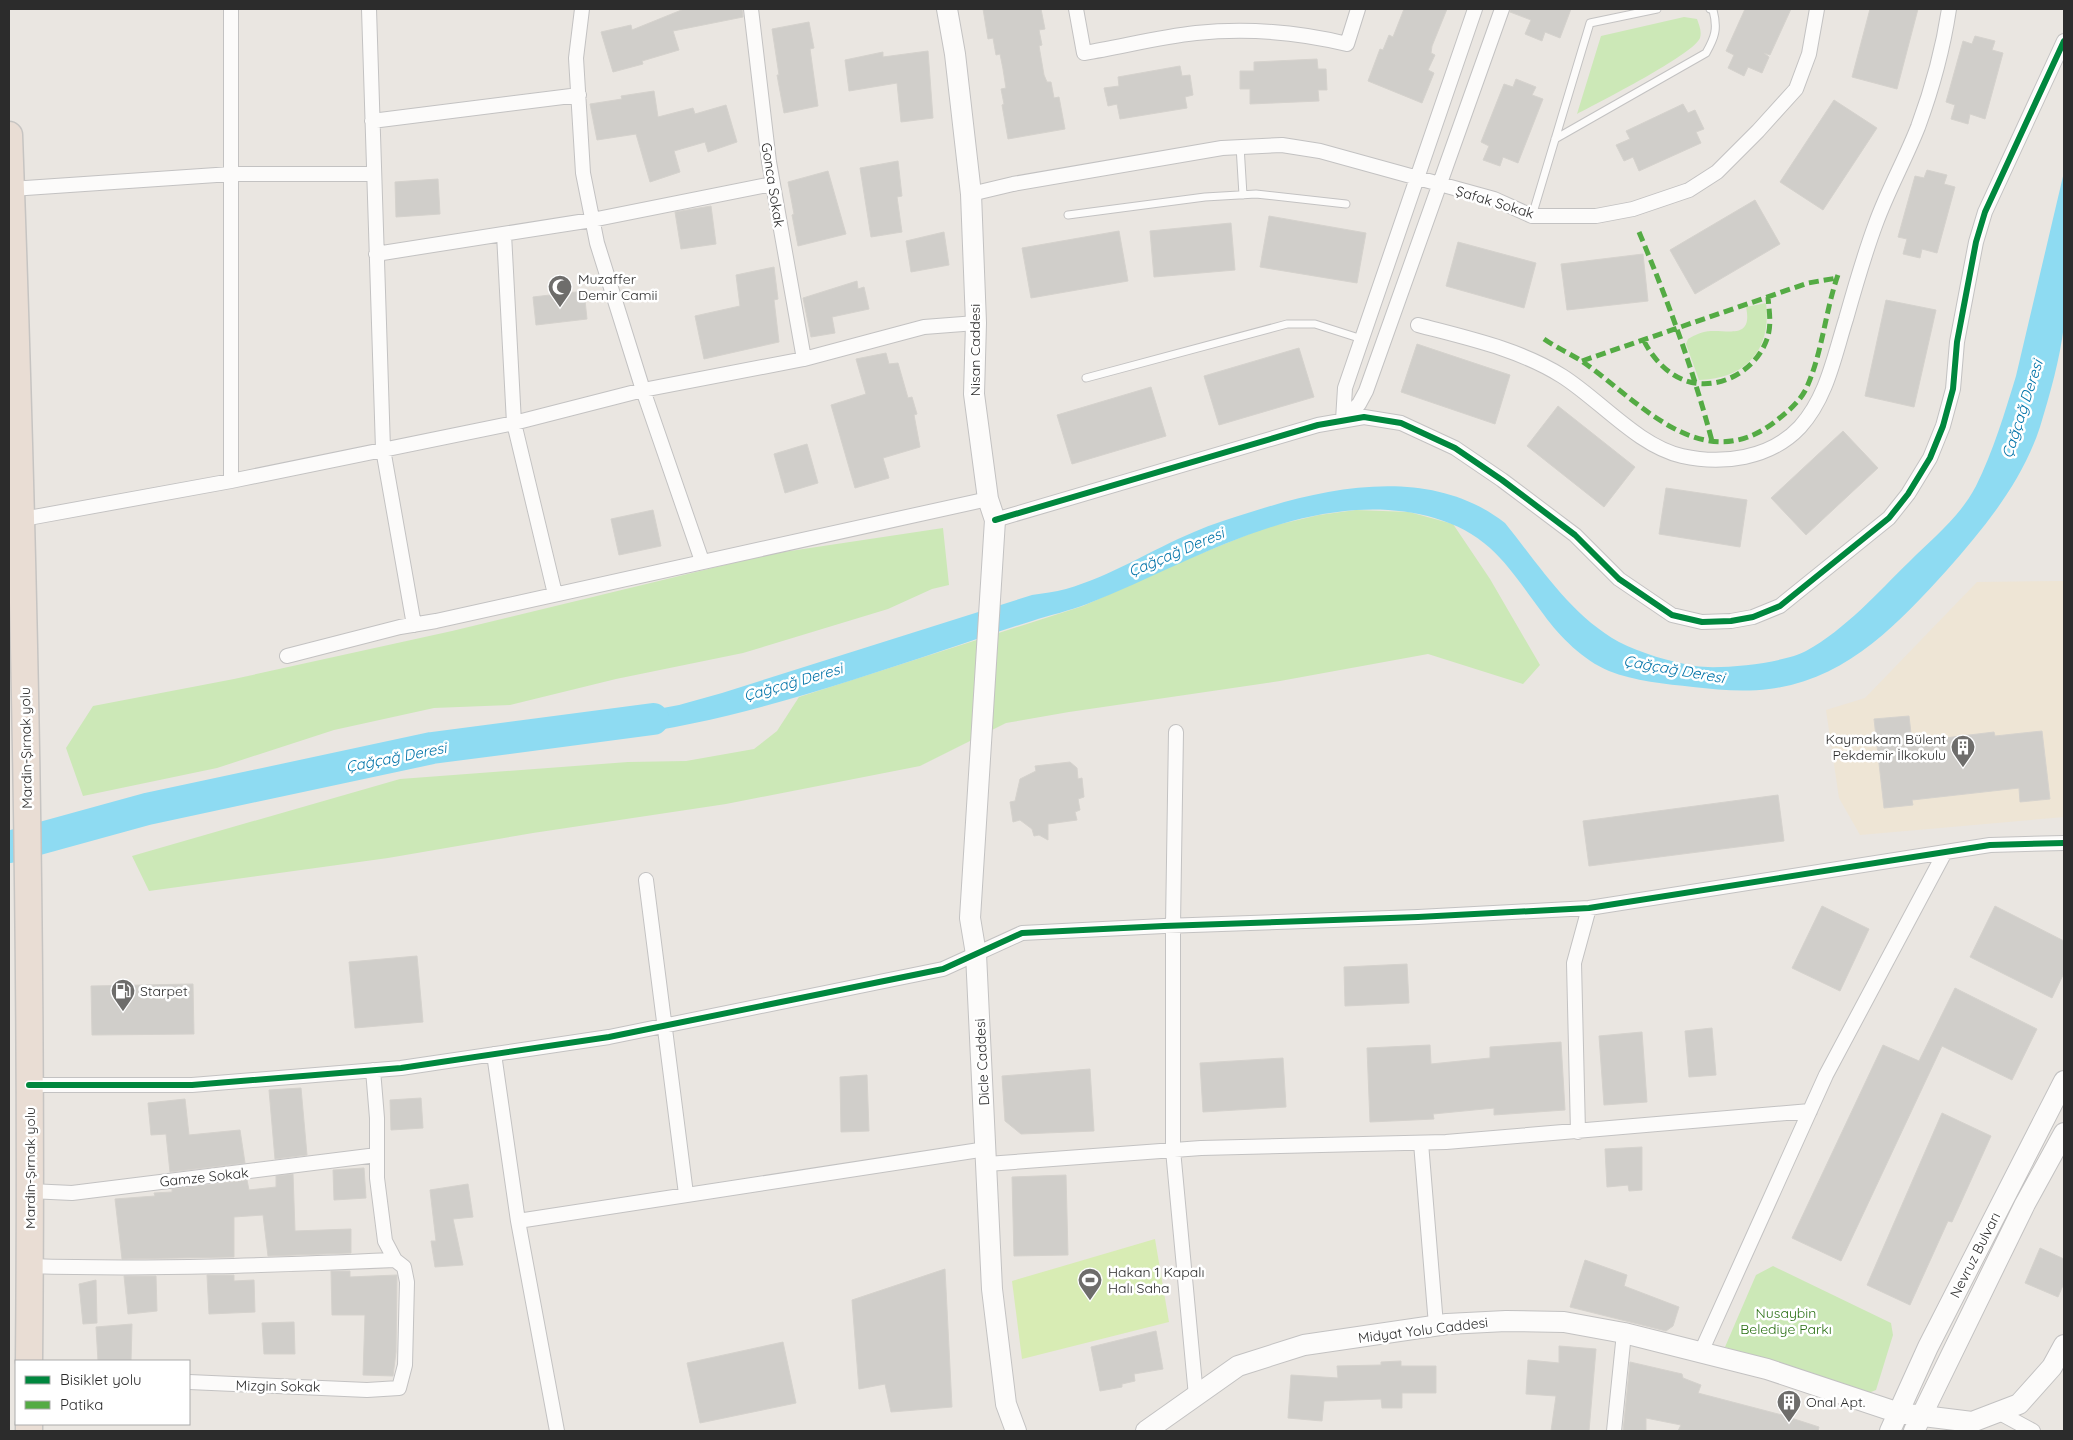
<svg xmlns="http://www.w3.org/2000/svg" width="2073" height="1440" viewBox="0 0 2073 1440" font-family="Quicksand,sans-serif">
  <style>
    .education { fill: #eee5d5 }
    .green { fill: #cce8b7 }
    .pitch { fill: #d8ecb4 }
    .water { fill: #8edbf2 }
    .lines { fill: none; stroke-linecap: round; stroke-linejoin: round }
    .river { stroke: #8edbf2; stroke-width: 32 }
    .building { fill: #d0ceca; stroke: #d5d2cd }
    .lane-casing { stroke: #c3c2c2; stroke-width: 9 }
    .street-casing { stroke: #c3c2c2; stroke-width: 16 }
    .secondary-casing { stroke: #c3c2c2; stroke-width: 22 }
    .highway-casing { stroke: #c6c4c2; stroke-width: 29 }
    .lane { stroke: #fcfbfa; stroke-width: 7 }
    .street { stroke: #fcfbfa; stroke-width: 14 }
    .secondary { stroke: #fcfbfa; stroke-width: 20 }
    .highway { stroke: #e9ddd4; stroke-width: 26 }
    .quiet { stroke: #54ab44; stroke-width: 5; stroke-dasharray: 10 5; stroke-linecap: butt }
    .cycleway-casing { stroke: #fff; stroke-width: 9 }
    .cycleway { stroke: #00873e; stroke-width: 6 }
    .labels { text-anchor: middle; dominant-baseline: central; stroke-width: 5; stroke-linejoin: round; paint-order: stroke }
    .street-label { font-size: 14px; fill: #2c2c2c; stroke: #fff }
    .poi-label { font-size: 14px; fill: #2c2c2c; stroke: #fff; text-anchor: start }
    .park-label { font-size: 14px; fill: #2a7014; stroke: #fff }
    .water-label { font-size: 15px; font-style: italic; fill: #0274a9; stroke: #fff }
  </style>
  <rect width="100%" height="100%" fill="#eae6e1"/>
  <path class="education" d="M2064,581V817L1860,835L1839,798L1826,710L1865,698L1977,582Z"/>
  <path class="green" d="M1684,17L1697,19C1699,25 1702,31 1700,38C1694,54 1598,103 1577,114L1601,36Z
    M1766,303C1772,349 1746,379 1699,380L1686,344L1688,339C1695,335 1703,331 1711,331C1729,330 1753,339 1746,307Z
    M1356,510L1409,512L1453,524L1490,579L1540,665L1523,684L1428,654L1280,681L1069,712L1006,723L920,766L726,804L533,833L388,858L149,891L132,856L400,779L628,762L686,761L754,749L777,731L799,697L1083,606L1185,560L1264,528L1319,515Z
    M943,528L949,585L932,589L888,609L743,653L616,679L510,705L434,708L334,730L217,768L83,796L66,748L93,706L234,679L452,631L770,554Z
    M1773,1266L1891,1323L1893,1335L1876,1390L1866,1394L1725,1347L1756,1275Z"/>
  <path class="pitch" d="M1155,1239L1169,1322L1022,1359L1012,1281Z"/>
  <path class="water" d="M2064,172C2064,207 2064,242 2064,277C2064,293 2066,309 2064,325C2060,359 2050,394 2040,427C2022,482 1985,527 1947,570C1898,624 1846,680 1769,689C1745,692 1718,690 1693,687C1666,684 1634,681 1609,671C1583,660 1560,637 1544,615C1527,593 1511,567 1490,548C1455,516 1402,507 1356,510C1259,517 1176,569 1087,604C1069,611 1050,615 1032,621C1002,630 972,641 941,651C835,686 730,722 619,736L609,727L615,717L679,705L722,693L1032,595C1043,593 1055,592 1066,589C1111,576 1151,550 1194,532C1212,524 1232,518 1251,512C1332,486 1432,466 1505,523C1539,565 1570,615 1619,642C1640,653 1671,662 1695,666C1720,670 1784,663 1806,651C1846,629 1877,593 1909,562C1933,538 1960,517 1976,486C1993,452 2005,412 2016,376Z"/>
  <g class="lines">
    <path class="river" d="M9,847L147,809L432,748L653,719"/>
  </g>
  <path class="building" d="M684,9H742L743,17L673,31L679,50L642,61L643,64L613,72L601,32L631,25L632,30Z
    M983,9H1041L1045,29L1039,30L1042,45L1039,46L1044,75L1047,82H1051L1054,98L1059,97L1065,129L1008,139L1002,105L1004,104L1001,89L1006,88L1003,69L1000,54L996,55L993,38L988,39Z
    M1404,9H1447L1432,46L1431,53L1435,55L1428,70L1434,73L1422,103L1368,81L1380,49L1383,50L1389,35L1393,37Z
    M1511,9H1571L1560,38L1545,32L1542,41L1525,34L1531,20L1510,12Z
    M1745,9H1791L1770,55L1764,53L1769,57L1762,73L1748,67L1744,76L1728,68L1734,55L1726,51Z
    M1870,9H1918L1897,89L1852,77Z
    M809,22L814,48L810,49L818,106L784,113L777,75H779L772,29Z
    M1975,36L1995,41L1992,50L2003,53L1985,119L1970,114L1968,124L1951,119L1955,105L1946,102L1963,41L1972,44Z
    M928,51L933,118L901,122L897,83L849,91L845,60L883,52V57Z
    M1317,59L1318,69H1326L1327,90H1318L1319,101L1250,104V89H1240V71H1254V62Z
    M1180,66L1182,76L1190,75L1193,95L1185,97L1187,108L1120,119L1117,104L1108,106L1104,88L1119,86L1118,77Z
    M1516,79L1536,87L1532,95L1543,99L1518,163L1503,157L1500,166L1483,160L1489,146L1481,142L1504,84L1513,87Z
    M654,91L658,117L693,108L695,114L726,105L737,142L708,152L705,142L674,151L680,172L650,182L636,134L597,140L590,104L622,99L621,96Z
    M1834,100L1877,128L1823,210L1780,182Z
    M1683,104L1688,113L1695,110L1704,129L1696,132L1701,143L1639,171L1633,157L1624,161L1616,145L1630,139L1626,131Z
    M898,161L902,196L897,197L902,232L871,237L860,168Z
    M1927,170L1947,175L1944,184L1955,187L1937,253L1922,249L1920,258L1903,254L1907,239L1898,237L1915,176L1924,178Z
    M828,171L846,234L798,246L792,215L794,214L788,182Z
    M438,179L440,214L396,217L395,182Z
    M1755,200L1780,244L1695,294L1670,250Z
    M711,206L716,244L681,249L675,212Z
    M1269,216L1366,233L1357,283L1260,267Z
    M1231,223L1235,270L1154,277L1150,231Z
    M1119,231L1128,281L1031,298L1022,248Z
    M944,232L949,265L911,272L906,241Z
    M1458,242L1536,263L1524,308L1446,286Z
    M1643,254L1648,301L1567,310L1561,264Z
    M774,267L778,299L774,300L779,342L704,359L695,316L740,306L736,275Z
    M857,281L858,289L864,287L869,309L832,317L835,333L811,337L803,298Z
    M584,291L587,319L536,325L533,297Z
    M1886,300L1936,310L1914,407L1865,396Z
    M1417,344L1510,375L1495,424L1401,392Z
    M1299,348L1314,397L1219,425L1204,376Z
    M886,353L889,364L898,363L908,398L912,397L917,414L914,415L920,447L883,458L889,478L855,488L831,405L866,394L856,359Z
    M1151,387L1166,436L1072,464L1057,415Z
    M1558,406L1635,467L1604,507L1527,446Z
    M1843,431L1878,468L1806,535L1771,498Z
    M807,444L818,483L785,493L774,454Z
    M1666,488L1747,500L1740,547L1659,534Z
    M653,510L661,546L619,555L611,519Z
    M1909,716L1912,742L1994,732L1995,736L2042,731L2050,799L2020,802L2019,788L1912,800L1913,805L1884,808L1874,719Z
    M1070,762L1077,768L1078,779L1082,778L1084,797L1078,799L1080,810L1075,812L1077,820L1048,824V840L1039,835L1034,836L1032,829L1020,820L1013,822L1010,802L1015,801L1020,779L1036,771L1035,766Z
    M1778,795L1784,841L1589,866L1583,821Z
    M1822,906L1869,929L1840,991L1792,968Z
    M1995,906L2064,941V973L2052,998L1970,957Z
    M417,956L423,1022L355,1028L349,962Z
    M1407,964L1409,1003L1345,1006L1344,967Z
    M193,984L194,1034L92,1035L91,986Z
    M1955,988L2037,1029L2012,1080L1942,1046L1841,1261L1792,1238L1883,1045L1919,1061Z
    M1712,1028L1716,1075L1689,1077L1685,1031Z
    M1642,1032L1647,1102L1604,1105L1599,1036Z
    M1561,1042L1565,1110L1494,1115V1108L1433,1114L1434,1119L1370,1122L1367,1048L1430,1045L1431,1064L1490,1058V1047Z
    M1283,1058L1286,1107L1203,1112L1200,1063Z
    M1090,1069L1094,1131L1021,1134L1005,1121L1002,1076Z
    M867,1075L869,1131L841,1132L840,1077Z
    M301,1088L307,1155L275,1159L269,1090Z
    M421,1098L423,1128L391,1130L390,1100Z
    M185,1099L189,1135L240,1130L245,1163L170,1172L166,1134L151,1135L148,1103Z
    M1942,1113L1991,1136L1952,1222L1948,1221L1910,1305L1867,1285Z
    M1642,1147V1190L1629,1191L1628,1185L1607,1187L1605,1149Z
    M364,1168L366,1198L334,1200L333,1170Z
    M293,1174L295,1231L351,1229V1253L268,1256L263,1215L234,1217V1257L122,1259L115,1199L155,1196L154,1193L172,1192V1189L247,1180L249,1190L276,1187V1176Z
    M1066,1175L1068,1255L1014,1256L1012,1177Z
    M468,1184L473,1217L453,1219L463,1265L435,1267L431,1241H436L430,1190Z
    M2040,1248L2064,1259V1283L2058,1297L2025,1283Z
    M1585,1260L1627,1275L1624,1286L1679,1307L1673,1326L1666,1331L1570,1307Z
    M945,1269L952,1407L891,1412L885,1384L859,1389L852,1300Z
    M331,1271H350V1277L397,1275L396,1352L393,1376L363,1375L365,1315H332Z
    M207,1275H234V1281L254,1280L255,1312L209,1314Z
    M124,1276H156L157,1311L128,1314Z
    M96,1280L97,1323L83,1324L79,1284Z
    M294,1322L295,1354H264L262,1323Z
    M132,1324L131,1361H98L96,1327Z
    M1156,1331L1163,1369L1134,1374L1135,1381L1122,1384V1387L1100,1391L1091,1347Z
    M783,1342L796,1403L700,1423L687,1363Z
    M1559,1346L1596,1349L1589,1431H1551L1556,1396L1526,1394L1528,1360L1559,1363Z
    M1401,1361V1366H1436V1393H1402V1408H1382L1381,1399L1324,1401L1322,1421L1288,1418L1291,1375L1338,1378L1337,1366L1381,1365V1362Z
    M1630,1362L1682,1374L1683,1378L1701,1385L1698,1393L1782,1415L1819,1427L1818,1431H1678L1681,1425L1646,1418V1431H1623Z"/>
  <g class="lines">
    <defs>
      <path id="lane" d="M1555,139L1706,53C1715,37 1718,29 1713,10L1710,9
        M1240,146L1243,195
        M1068,215L1205,197L1256,194L1346,204
        M1532,216L1590,23L1657,9
        M1086,378L1287,324H1315L1362,339"/>
      <path id="street" d="M369,9L383,449L414,625
        M582,9L576,58L583,173L597,243L643,390L702,561
        M751,9L769,162L804,359
        M1076,9L1084,53C1121,47 1159,37 1196,33C1246,28 1298,32 1347,44L1358,9
        M372,121L579,95
        M11,189L231,174H374
        M971,194L1013,184L1222,148L1282,145L1320,151L1494,199L1532,216H1596L1633,209L1689,190L1717,172L1758,131L1796,89L1809,54L1817,9
        M504,234L514,423L555,594
        M376,254L592,220L772,184
        M1418,325C1467,338 1519,349 1562,376C1600,400 1638,446 1682,456C1722,465 1770,459 1800,427C1827,397 1834,357 1846,319C1855,287 1864,255 1876,223C1888,190 1905,160 1918,127C1932,89 1943,49 1949,9
        M1343,420L1359,404L1366,391L1502,9
        M1343,420L1345,388L1475,9
        M231,481V9
        M23,519L231,481L514,423L643,390L804,359L924,327L976,323
        M995,520L1318,425L1364,417L1401,423L1455,448L1502,480L1575,535L1619,579L1672,615L1702,622L1731,621L1753,617L1780,606L1889,518L1908,494L1930,458L1943,426L1953,389L1957,342L1976,242L1985,212L2064,41
        M287,656L400,627L436,621L988,499
        M1176,732L1173,925V1150L1196,1396
        M646,880L686,1194
        M494,1054L518,1221L557,1431
        M29,1085H192L401,1068L609,1037L943,969L1022,933L1164,926L1418,917L1589,908L1990,845L2064,843
        M1578,1132L1574,963L1589,908
        M1421,1143L1436,1325
        M987,1164L1201,1148L1446,1142L1810,1111
        M30,1191L72,1193L377,1155
        M518,1221L986,1149
        M30,1266C152,1270 274,1265 395,1260
        M1701,1352L1826,1075L1945,852
        M189,1382L367,1390L399,1388L405,1365L407,1282L404,1267L395,1260L385,1241L377,1178V1118L373,1070
        M1998,1412L2033,1431
        M1614,1431L1624,1333"/>
      <path id="secondary" d="M947,9L955,54L971,194L976,323L974,394L988,499L995,520L970,918L976,954L992,1289L1006,1404L1016,1431
        M1146,1431L1238,1366L1304,1345L1447,1324L1506,1321L1564,1322L1624,1333L1767,1369L1899,1413L1972,1422L2019,1404L2052,1367L2064,1345
        M1890,1431L1928,1347L2064,1081
        M1914,1431L2025,1204L2064,1133"/>
      <path id="highway" d="M9,135C24,544 33,952 29,1361
        M29,1431V1424"/>
    </defs>
    <use href="#lane" class="lane-casing"/>
    <use href="#street" class="street-casing"/>
    <use href="#secondary" class="secondary-casing"/>
    <use href="#highway" class="highway-casing"/>
    <use href="#lane" class="lane"/>
    <use href="#street" class="street"/>
    <use href="#secondary" class="secondary"/>
    <use href="#highway" class="highway"/>
    <path class="quiet" d="M1639,232C1668,301 1693,369 1712,441
      M1544,339C1557,348 1571,354 1583,362C1639,401 1700,476 1772,424C1785,414 1799,403 1806,389C1823,352 1825,310 1839,272
      M1644,341C1652,357 1666,373 1684,380C1717,393 1756,371 1767,339C1772,325 1769,311 1768,297
      M1582,361L1808,283L1837,278"/>
    <defs>
      <path id="cycleway" d="M995,520L1318,425L1364,417L1401,423L1455,448L1502,480L1575,535L1619,579L1672,615L1702,622L1731,621L1753,617L1780,606L1889,518L1908,494L1930,458L1943,426L1953,389L1957,342L1976,242L1985,212L2064,41
        M29,1085H192L401,1068L609,1037L943,969L1022,933L1164,926L1418,917L1589,908L1990,845L2064,843"/>
    </defs>
    <use href="#cycleway" class="cycleway-casing"/>
    <use href="#cycleway" class="cycleway"/>
  </g>
  <defs>
    <symbol id="mosque-pin" viewBox="-11 -11 22 30"><path d="M0 17L-7.5 6A9.5 9.5 0 1 1 7.5 6Z" fill="#6e6d6b" stroke="#fff"/><path d="M3.5-4.9A6 6 0 1 0 3.5 4.9A5 5 0 1 1 3.5-4.9Z" fill="#fff"/></symbol>
    <symbol id="building-pin" viewBox="-11 -11 22 30"><path d="M0 17L-7.5 6A9.5 9.5 0 1 1 7.5 6Z" fill="#6e6d6b" stroke="#fff"/><path d="M-4-6H4V6H1V3H-1V6H-4ZM-2.5-4.3h1.7v1.8h-1.7ZM.8-4.3h1.7v1.8H.8ZM-2.5-1h1.7V.8h-1.7ZM.8-1h1.7V.8H.8Z" fill="#fff"/></symbol>
    <symbol id="fuel-pin" viewBox="-11 -11 22 30"><path d="M0 17L-7.5 6A9.5 9.5 0 1 1 7.5 6Z" fill="#6e6d6b" stroke="#fff"/><path d="M-5.5-6h7V0h2V4h1.3V-2.5L3-4.5l.8-.8L6-3V5H2.5V1h-1V6h-7ZM-4.2-4.7v3.2H.2V-4.7Z" fill="#fff"/></symbol>
    <symbol id="stadium-pin" viewBox="-11 -11 22 30"><path d="M0 17L-7.5 6A9.5 9.5 0 1 1 7.5 6Z" fill="#6e6d6b" stroke="#fff"/><path d="M0-5a6.5 5 0 1 0 0 10a6.5 5 0 1 0 0-10ZM-3.5-1.8h7v3.6h-7Z" fill="#fff"/></symbol>
  </defs>
  <g fill-rule="evenodd">
    <use href="#mosque-pin" x="546" y="273" width="28" height="38"/>
    <use href="#building-pin" x="1949" y="733" width="28" height="38"/>
    <use href="#fuel-pin" x="109" y="977" width="28" height="38"/>
    <use href="#stadium-pin" x="1076" y="1266" width="28" height="38"/>
    <use href="#building-pin" x="1775" y="1388" width="28" height="38"/>
  </g>
  <g class="labels">
    <g class="street-label">
      <text transform="translate(773 185) rotate(81)">Gonca Sokak</text>
      <text transform="translate(1495 202) rotate(17)">Şafak Sokak</text>
      <text transform="translate(975 350) rotate(-90)">Nisan Caddesi</text>
      <text transform="translate(26 748) rotate(-91)">Mardin-Şırnak yolu</text>
      <text transform="translate(982 1062) rotate(-93)">Dicle Caddesi</text>
      <text transform="translate(30 1168) rotate(-90)">Mardin-Şırnak yolu</text>
      <text transform="translate(204 1177) rotate(-6)">Gamze Sokak</text>
      <text transform="translate(1975 1255) rotate(-63)">Nevruz Bulvarı</text>
      <text transform="translate(1423 1330) rotate(-7)">Midyat Yolu Caddesi</text>
      <text transform="translate(278 1386) rotate(1)">Mizgin Sokak</text>
    </g>
    <g class="poi-label">
      <text x="578" y="279">Muzaffer<tspan x="578" dy="16">Demir Camii</tspan></text>
      <text x="1946" y="739" text-anchor="end">Kaymakam Bülent<tspan x="1946" dy="16">Pekdemir İlkokulu</tspan></text>
      <text x="140" y="991">Starpet</text>
      <text x="1108" y="1272">Hakan 1 Kapalı<tspan x="1108" dy="16">Halı Saha</tspan></text>
      <text x="1806" y="1402">Onal Apt.</text>
    </g>
    <g class="park-label">
      <text x="1786" y="1313">Nusaybin<tspan x="1786" dy="16">Belediye Parkı</tspan></text>
    </g>
    <g class="water-label">
      <text transform="translate(2022 409) rotate(-72)">Çağçağ Deresi</text>
      <text transform="translate(1176 552) rotate(-23)">Çağçağ Deresi</text>
      <text transform="translate(1674 669) rotate(10)">Çağçağ Deresi</text>
      <text transform="translate(793 682) rotate(-16)">Çağçağ Deresi</text>
      <text transform="translate(396 757) rotate(-11)">Çağçağ Deresi</text>
    </g>
  </g>
  <rect width="2073" height="1440" fill="none" stroke="#2c2c2c" stroke-width="20"/>
  <rect x="15" y="1360" width="175" height="65" fill="#ffffff" stroke="#ababab"/>
  <rect x="25" y="1376" width="25" height="8" fill="#00873e" stroke="#ababab"/>
  <text x="60" y="1385" font-size="15" fill="#2c2c2c">Bisiklet yolu</text>
  <rect x="25" y="1401" width="25" height="8" fill="#54ab44" stroke="#ababab"/>
  <text x="60" y="1410" font-size="15" fill="#2c2c2c">Patika</text>
</svg>
